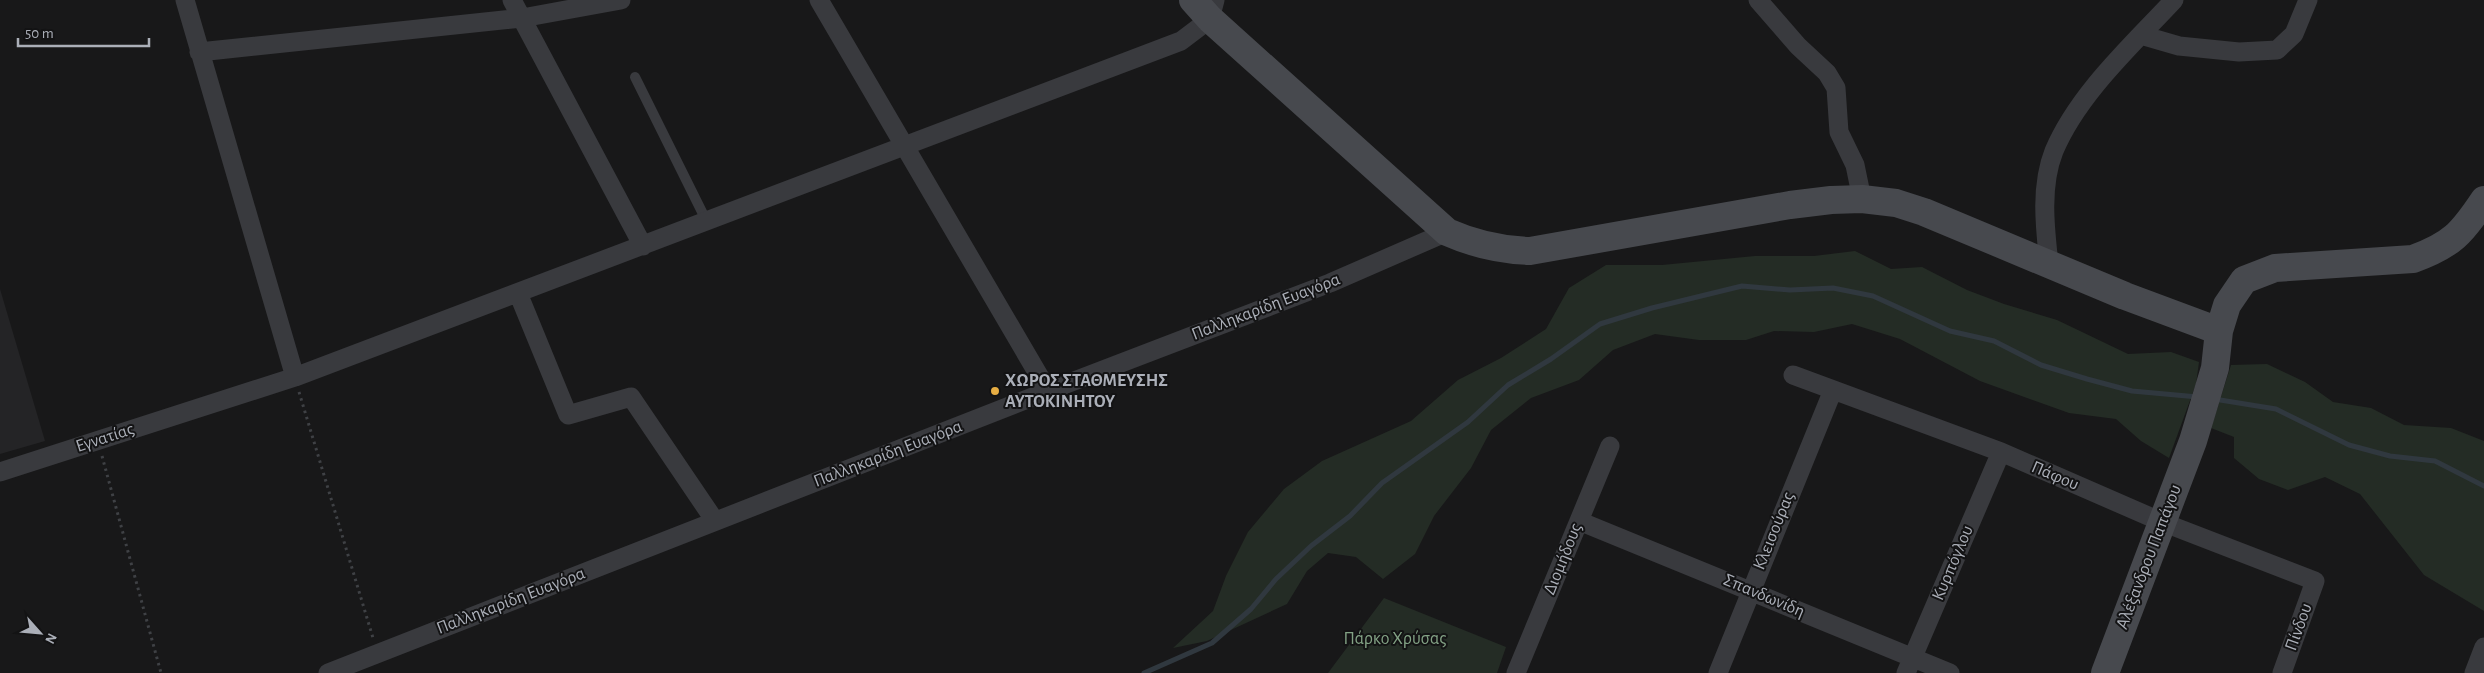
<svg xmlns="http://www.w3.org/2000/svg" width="2484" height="673" viewBox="0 0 2484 673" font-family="'Alegreya Sans',sans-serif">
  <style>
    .built { fill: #242426 }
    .green { fill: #242c25 }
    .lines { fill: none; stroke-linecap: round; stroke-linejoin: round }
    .stream { stroke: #30383f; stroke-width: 5 }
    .path { stroke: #3f4145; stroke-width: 3; stroke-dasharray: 2.5 4; stroke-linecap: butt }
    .lane { stroke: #393a3e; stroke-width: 10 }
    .street { stroke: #393a3e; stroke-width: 19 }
    .secondary { stroke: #47494e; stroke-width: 28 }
    .poi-dot { fill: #e6ad43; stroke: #131314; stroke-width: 2 }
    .labels { text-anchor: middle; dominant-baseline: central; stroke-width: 4; stroke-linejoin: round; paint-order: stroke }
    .street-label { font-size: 18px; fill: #abafb8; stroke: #131314 }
    .poi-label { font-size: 18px; font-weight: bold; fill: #abafb8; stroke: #131314; text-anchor: start }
    .park-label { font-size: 18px; fill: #83a285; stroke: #131314 }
  </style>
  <rect width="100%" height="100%" fill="#181819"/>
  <path class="built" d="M0,289L45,441L0,454Z"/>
  <path class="green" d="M1855,251L1891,269L1922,267L1967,290L2004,304L2057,320L2128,354L2171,352L2199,362L2196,384L2169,458L2141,441L2116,419L2069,413L1980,381L1900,339L1852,324L1814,332L1774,331L1746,340H1699L1655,334L1613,350L1579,380L1531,398L1491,430L1471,468L1434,516L1415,554L1383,579L1356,557L1328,553L1307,571L1287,604L1207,641L1173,648L1213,611L1226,576L1248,532L1284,489L1322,461L1411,421L1458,380L1501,358L1546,329L1569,288L1606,265H1662L1755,256H1814Z
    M2267,364L2305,382L2333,402L2371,408L2404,425L2451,428L2484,441V611L2424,575L2360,494L2325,477L2288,490L2259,479L2234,458V437L2211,428L2231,365Z
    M1384,598L1506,647L1497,673H1328Z"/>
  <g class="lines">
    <path class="stream" d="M2214,399L2276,409L2349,445L2390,456L2435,461L2484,486
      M1144,673L1212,643L1251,609L1276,579L1311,546L1350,516L1382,483L1468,422L1508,385L1551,359L1600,324L1652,308L1742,286L1790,290L1833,288L1873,296L1950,331L1994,341L2041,365L2087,379L2132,391L2198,397"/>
    <path class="path" d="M299,392L373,638
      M102,456L161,673"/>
    <path class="lane" d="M635,77L707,222"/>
    <path class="street" d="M185,0L295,377
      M512,0L643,246
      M819,0L1048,391
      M1758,0L1798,46L1827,73L1836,88L1839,132L1855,165L1862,199
      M2141,35L2179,46L2239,52L2277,50L2294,34L2308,0
      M199,52L522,18L621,0
      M2049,264C2045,228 2040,186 2054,151C2078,94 2132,45 2174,0
      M518,293L568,415L631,397L715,521
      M1793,375L2001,452L2162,522L2315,581L2282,673
      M0,472L295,377L1181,41L1210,19L1215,0
      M1579,521L1950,673
      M328,673L1048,391L1330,283L1447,232
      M1516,673L1610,446
      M1718,673L1833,390
      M1906,673L2001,452
      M2474,673L2484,647"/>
    <path class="secondary" d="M1193,0L1210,19L1447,232C1474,244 1500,250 1530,251L1790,205L1831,200L1862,199L1896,203L1924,212L2125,296L2219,331
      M2105,673L2193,441L2215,368L2219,331L2227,305L2244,280L2275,268L2413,259C2452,245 2462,233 2484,200"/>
  </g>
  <circle class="poi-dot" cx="995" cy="391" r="5"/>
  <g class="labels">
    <g class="street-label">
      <text transform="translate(1266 307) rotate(-21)">Παλληκαρίδη Ευαγόρα</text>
      <text transform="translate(105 438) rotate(-18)">Εγνατίας</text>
      <text transform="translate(888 454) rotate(-21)">Παλληκαρίδη Ευαγόρα</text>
      <text transform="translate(2055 476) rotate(23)">Πάφου</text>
      <text transform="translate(1774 531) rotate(-68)">Κλεισούρας</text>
      <text transform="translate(2149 557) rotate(-69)">Αλέξανδρου Παπάγου</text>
      <text transform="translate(1563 559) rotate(-68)">Διομήδους</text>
      <text transform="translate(1953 563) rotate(-67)">Κυρπόγλου</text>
      <text transform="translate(1764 596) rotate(23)">Σπανδωνίδη</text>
      <text transform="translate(511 601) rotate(-21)">Παλληκαρίδη Ευαγόρα</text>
      <text transform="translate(2299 627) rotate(-70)">Πίνδου</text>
    </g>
    <g class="poi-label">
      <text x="1005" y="381">ΧΩΡΟΣ ΣΤΑΘΜΕΥΣΗΣ<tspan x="1005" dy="21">ΑΥΤΟΚΙΝΗΤΟΥ</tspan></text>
    </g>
    <g class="park-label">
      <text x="1395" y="639">Πάρκο Χρύσας</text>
    </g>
  </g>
  <g transform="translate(40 633) rotate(117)" stroke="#131314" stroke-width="4" paint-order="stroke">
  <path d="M0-4L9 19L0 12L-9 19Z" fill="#abafb8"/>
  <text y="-8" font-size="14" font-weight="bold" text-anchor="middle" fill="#abafb8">N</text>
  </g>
  <path d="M18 38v8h131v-8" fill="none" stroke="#abafb8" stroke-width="2.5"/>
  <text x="25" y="38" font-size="15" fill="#abafb8" stroke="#131314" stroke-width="4" paint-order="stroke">50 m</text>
</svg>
